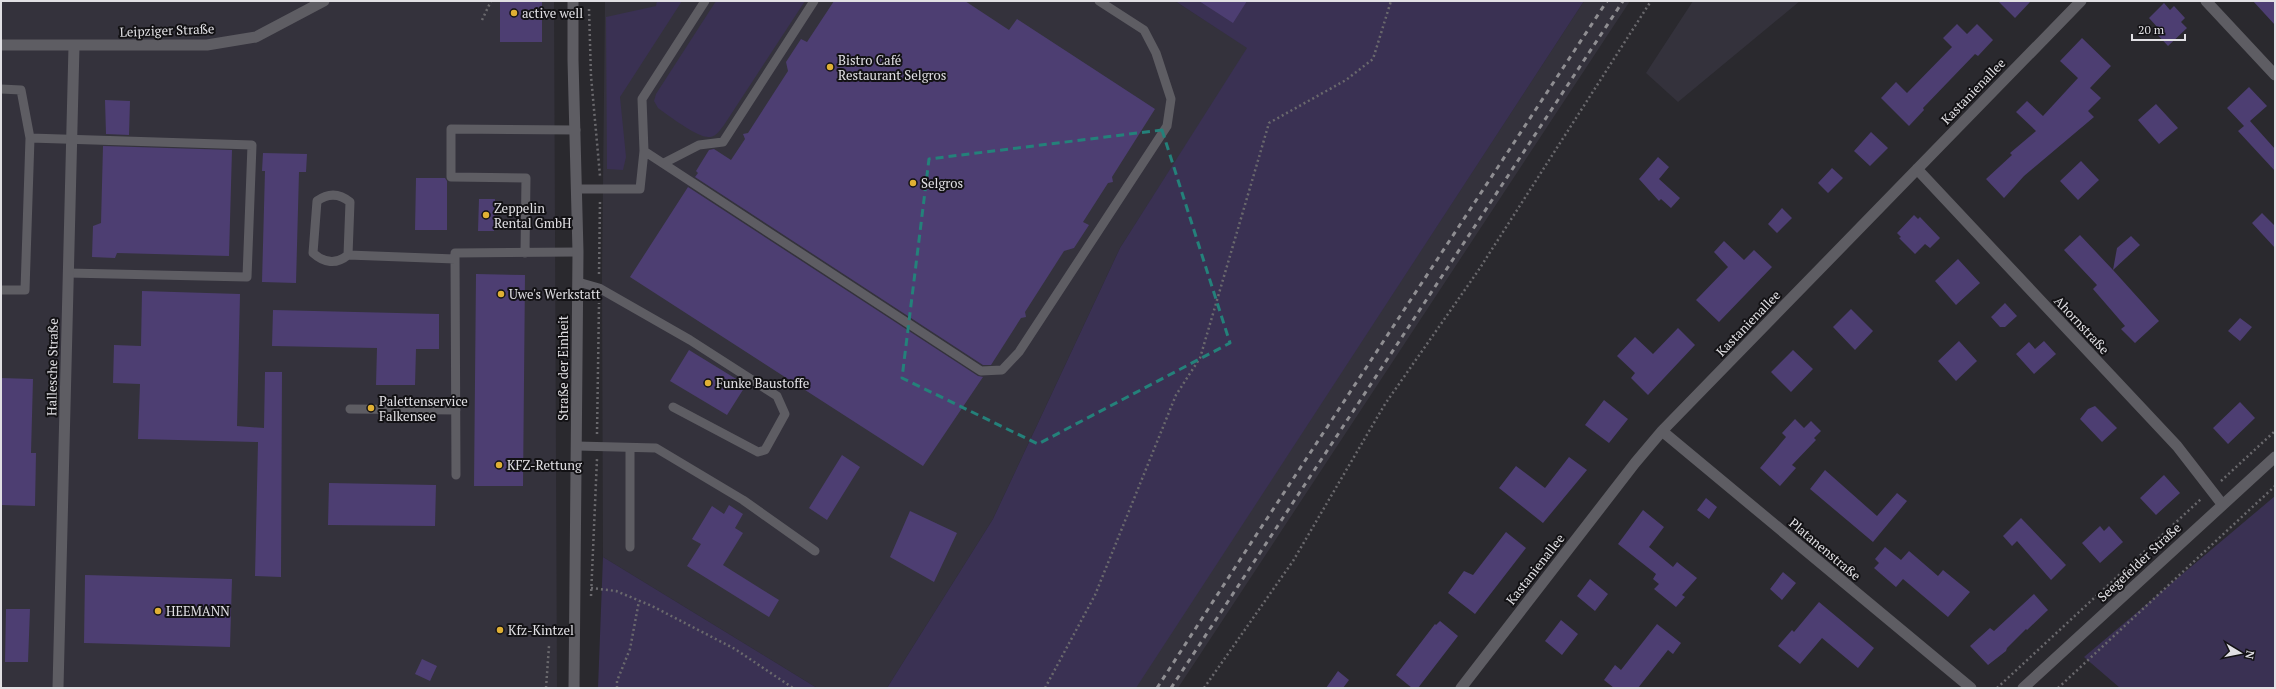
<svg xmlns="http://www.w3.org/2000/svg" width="2276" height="689" viewBox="0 0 2276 689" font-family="'PT Serif',serif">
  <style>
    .built { fill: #34323c }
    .green { fill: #3a3153 }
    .building { fill: #4d3e72 }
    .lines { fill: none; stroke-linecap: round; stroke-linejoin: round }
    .path { stroke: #6a696d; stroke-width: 2.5; stroke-dasharray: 2 3; stroke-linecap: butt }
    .service { stroke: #5e5d63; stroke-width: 9 }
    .minor { stroke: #5e5d63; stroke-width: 11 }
    .tertiary { stroke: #5e5d63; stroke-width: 11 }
    .rail { stroke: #8f8e92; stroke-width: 3; stroke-dasharray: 5 5; stroke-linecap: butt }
    .marked { fill: none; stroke: #24817a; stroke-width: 3; stroke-dasharray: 8 5; stroke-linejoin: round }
    .poi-dot { fill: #e0b034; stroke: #131215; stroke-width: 1.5 }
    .labels { text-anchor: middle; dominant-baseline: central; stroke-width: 4; stroke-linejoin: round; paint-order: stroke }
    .poi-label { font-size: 13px; fill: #e1e0e4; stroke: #131215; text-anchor: start }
    .street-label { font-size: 13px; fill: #e1e0e4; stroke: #131215 }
  </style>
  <rect width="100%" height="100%" fill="#2a292e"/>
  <path class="built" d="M1,1H554L557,688H1Z
    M605,1H1175L1248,48L1120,248L993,519L887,688H817L603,557L602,277Z
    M1584,1H1630L1178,688H1135Z
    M1693,1H1800L1678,102L1646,73Z"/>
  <path class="green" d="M657,1H682L620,97L626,157L623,170L607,169L606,17L656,6Z
    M716,1H805L724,125C720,130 717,136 710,137C699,139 668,115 658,108L654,101L656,94Z
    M1175,1H1584L1136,688H887L993,519L1120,248L1247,48Z
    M2275,496V688H2120L2084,657Z
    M603,557L817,688H598Z"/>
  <path class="building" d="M500,1H542V42H500Z
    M834,1H965L1009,30L1017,19L1155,109L1112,177L1113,182L1108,183L1083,222L1089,225L1074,248L1064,251L1025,312L1026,317L1021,318L991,365H983L695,177L698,173L696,171L709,150L714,149L731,160L745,139L743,134L748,133L788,71L786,62L801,39L807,42Z
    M1199,1H1247L1233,23Z
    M1998,1H2031L2015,18Z
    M2253,1H2275V25Z
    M2164,3L2170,10L2174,6L2185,18L2181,22L2187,28L2168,46L2155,32L2159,29L2149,18Z
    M1957,24L1967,34L1977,24L1993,40L1978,56L1975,54L1923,108L1924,110L1909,126L1881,98L1896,82L1907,93L1952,47L1943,38Z
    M2082,38L2111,66L2090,88L2101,98L2088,111L2094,117L2024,176L2004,198L1986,179L2012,155L2010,153L2036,131L2016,112L2027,101L2043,116L2078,78L2060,61Z
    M2249,87L2267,106L2250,121L2275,149V171L2238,131L2244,126L2227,108Z
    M105,100L130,101L129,135L106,134Z
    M2156,104L2178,128L2159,144L2138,120Z
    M1871,132L1888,148L1870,166L1854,151Z
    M103,146L232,150L229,256L117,253L115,258L92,257L93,226L101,223Z
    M263,153L307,154L306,172H299L296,283L262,282L265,171H262Z
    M1658,157L1669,167L1659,179L1680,198L1671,208L1661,199L1659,201L1639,179Z
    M2081,161L2099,180L2078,200L2060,181Z
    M1832,168L1843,178L1828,193L1818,183Z
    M416,178H445L447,181V230H415Z
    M688,187L978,376L983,377L923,466L630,277Z
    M479,199H495L494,231H478Z
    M1782,208L1792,218L1777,233L1768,224Z
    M2262,213L2275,226V248L2252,223Z
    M1914,215L1918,219L1920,217L1940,238L1930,248L1925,244L1915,254L1899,238L1901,237L1897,233Z
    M2080,235L2113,270L2117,248L2131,236L2140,245L2113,270L2159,321L2135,343L2121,329L2125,326L2093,289L2097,285L2064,250Z
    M1724,241L1744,260L1754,250L1772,267L1719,322L1696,300L1728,267L1714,252Z
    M1958,259L1980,283L1956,305L1935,281Z
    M476,274L525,275L523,486H474Z
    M142,291L240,294L237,426L264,428L265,372H282L281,577L255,576L258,442L138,439L140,384L113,383L114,345L141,346Z
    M2005,303L2017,316L2005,327H2000L1991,317Z
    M1851,309L1873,331L1855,350L1833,327Z
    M273,310L439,314V349H416L415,385H376L377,348L272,346Z
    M2240,318L2252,327L2240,341L2228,331Z
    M1678,328L1695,345L1648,395L1631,378L1635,373L1617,356L1635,337L1653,354Z
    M1959,341L1977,361L1956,381L1938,361Z
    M2044,341L2056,354L2034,374L2016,354L2029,342L2035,349Z
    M689,350L746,385L727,415L670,381Z
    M1793,350L1813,369L1791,392L1771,372Z
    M1,378L33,379L31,453H36L35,506L1,505Z
    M1604,400L1628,419L1609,443L1585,425Z
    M2240,402L2255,418L2228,444L2213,428Z
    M2095,406L2117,428L2102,442L2080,419L2088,409Z
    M1795,419L1804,428L1811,421L1821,431L1814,438L1816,440L1792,465L1796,468L1780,486L1760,468L1786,437L1782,433Z
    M842,455L860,467L827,520L809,508Z
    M1569,457L1587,470L1543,523L1499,488L1516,466L1545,488Z
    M1825,470L1877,516L1897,493L1907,501L1873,542L1810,489Z
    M2164,475L2180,493L2156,515L2140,498Z
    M329,483L436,485L435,526L328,525Z
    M1706,498L1717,507L1709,519L1697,510Z
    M729,505L743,514L735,528L743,533L723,565L779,600L769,617L687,566L701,544L692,539L712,506L724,514Z
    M1643,510L1664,527L1649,547L1673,567L1677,562L1697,578L1682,595L1685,597L1676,607L1654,589L1659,584L1653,579L1656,574L1618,544Z
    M910,511L957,533L934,582L890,557Z
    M2021,518L2066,565L2051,580L2017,541L2012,546L2003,536Z
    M2100,526L2104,531L2109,526L2123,542L2100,563L2082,543Z
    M1506,532L1526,548L1475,614L1448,593L1464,571L1473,575Z
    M1885,547L1901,560L1909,551L1938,576L1943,570L1970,592L1948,617L1903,579L1896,587L1874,568L1879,563L1875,559Z
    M1783,572L1796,583L1782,600L1770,589Z
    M85,575L232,579L230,647L84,643Z
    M1590,579L1608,594L1595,611L1577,596Z
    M2034,594L2048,610L2027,630L2026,629L2007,648L2006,651L1988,665L1970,646L1990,628L1994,631Z
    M1819,602L1874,648L1858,668L1822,638L1800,664L1778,646L1792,630L1794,632Z
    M6,609H30L28,662H5Z
    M1561,620L1578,634L1562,655L1545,641Z
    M1440,621L1458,636L1418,688H1412L1396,675L1435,624L1436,625Z
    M1657,624L1681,643L1673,654L1668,650L1638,688H1614L1604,680L1615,665L1621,670Z
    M422,659L437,666L430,681L415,674Z
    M1338,671L1349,680L1343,688H1326Z"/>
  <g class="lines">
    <path class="path" d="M589,9L591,76L600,176
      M482,20L491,1
      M599,274L600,201
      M597,434L599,303
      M2221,481L2275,431
      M591,588L616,591L652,606L735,649L793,688
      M591,596L597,459
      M546,688L549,646
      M617,688V681L630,649L639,601
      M1045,688L1095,595L1176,395L1200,358L1269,123L1346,80L1373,59L1391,1
      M1204,688L1293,561L1385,404L1478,271L1651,1
      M1997,688L2201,499
      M2058,688L2275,486"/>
    <path class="service" d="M705,1L642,99L644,151L981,371L1002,370L1019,352L1167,126L1171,99L1156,53L1144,30L1099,1
      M1,89L21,90L30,138L252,145L247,277L68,273
      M664,163L699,145L723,142L814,1
      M577,189H640L644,151
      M525,253L526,178L451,177V129L576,130
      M348,255L350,202C339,193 328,193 317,201L313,253C324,263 336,265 348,255L455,259
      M578,282L599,288L690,340L777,396L785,414L765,450L758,452L673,407
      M1,290H25L30,138
      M350,409L456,410
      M577,446L656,448L743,500L815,551
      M456,475L455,253L578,252
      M630,547V448"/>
    <path class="minor" d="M2206,1L2275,75
      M1,45H207L256,37L324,1
      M1917,169L2177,446L2222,504
      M1662,431L1971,688
      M58,688L74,46
      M1461,688L1635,463L1662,431L2081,1"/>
    <path class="tertiary" d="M573,1V60L578,252L574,688
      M2023,688L2275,457"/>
    <path class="rail" d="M1157,688L1247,549L1607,1
      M1171,688L1623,1"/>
  </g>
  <path class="marked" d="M1162,130L1230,343L1038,444L902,378L929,159Z"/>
  <g class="poi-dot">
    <circle cx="514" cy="13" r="4"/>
    <circle cx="830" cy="67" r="4"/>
    <circle cx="913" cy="183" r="4"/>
    <circle cx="486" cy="215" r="4"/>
    <circle cx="501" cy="294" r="4"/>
    <circle cx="708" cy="383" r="4"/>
    <circle cx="371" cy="408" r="4"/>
    <circle cx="499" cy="465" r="4"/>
    <circle cx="158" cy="611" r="4"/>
    <circle cx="500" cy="630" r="4"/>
  </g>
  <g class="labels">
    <g class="poi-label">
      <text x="522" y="13">active well</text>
      <text x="838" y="60">Bistro Café<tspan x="838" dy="15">Restaurant Selgros</tspan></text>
      <text x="921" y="183">Selgros</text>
      <text x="494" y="208">Zeppelin<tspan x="494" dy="15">Rental GmbH</tspan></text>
      <text x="509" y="294">Uwe's Werkstatt</text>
      <text x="716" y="383">Funke Baustoffe</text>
      <text x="379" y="401">Palettenservice<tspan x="379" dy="15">Falkensee</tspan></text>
      <text x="507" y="465">KFZ-Rettung</text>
      <text x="166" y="611">HEEMANN</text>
      <text x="508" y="630">Kfz-Kintzel</text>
    </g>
    <g class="street-label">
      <text transform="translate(167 30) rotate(-2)">Leipziger Straße</text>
      <text transform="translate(1973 91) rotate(-46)">Kastanienallee</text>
      <text transform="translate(1748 323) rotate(-46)">Kastanienallee</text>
      <text transform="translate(2082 325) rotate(47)">Ahornstraße</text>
      <text transform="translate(52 367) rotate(-89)">Hallesche Straße</text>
      <text transform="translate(563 368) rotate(-90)">Straße der Einheit</text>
      <text transform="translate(1825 549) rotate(40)">Platanenstraße</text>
      <text transform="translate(2139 562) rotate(-43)">Seegefelder Straße</text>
      <text transform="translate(1535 569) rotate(-52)">Kastanienallee</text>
    </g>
  </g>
  <rect width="2276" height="689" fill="none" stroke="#e1e0e4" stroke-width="4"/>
  <g transform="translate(2240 653) rotate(100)" stroke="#131215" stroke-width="3" paint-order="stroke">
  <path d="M0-3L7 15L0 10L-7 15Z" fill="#e1e0e4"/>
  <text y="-6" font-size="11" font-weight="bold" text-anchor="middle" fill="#e1e0e4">N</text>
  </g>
  <path d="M2132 34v6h53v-6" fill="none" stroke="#e1e0e4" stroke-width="2"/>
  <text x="2138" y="34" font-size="12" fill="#e1e0e4" stroke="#131215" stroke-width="3" paint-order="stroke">20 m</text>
</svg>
